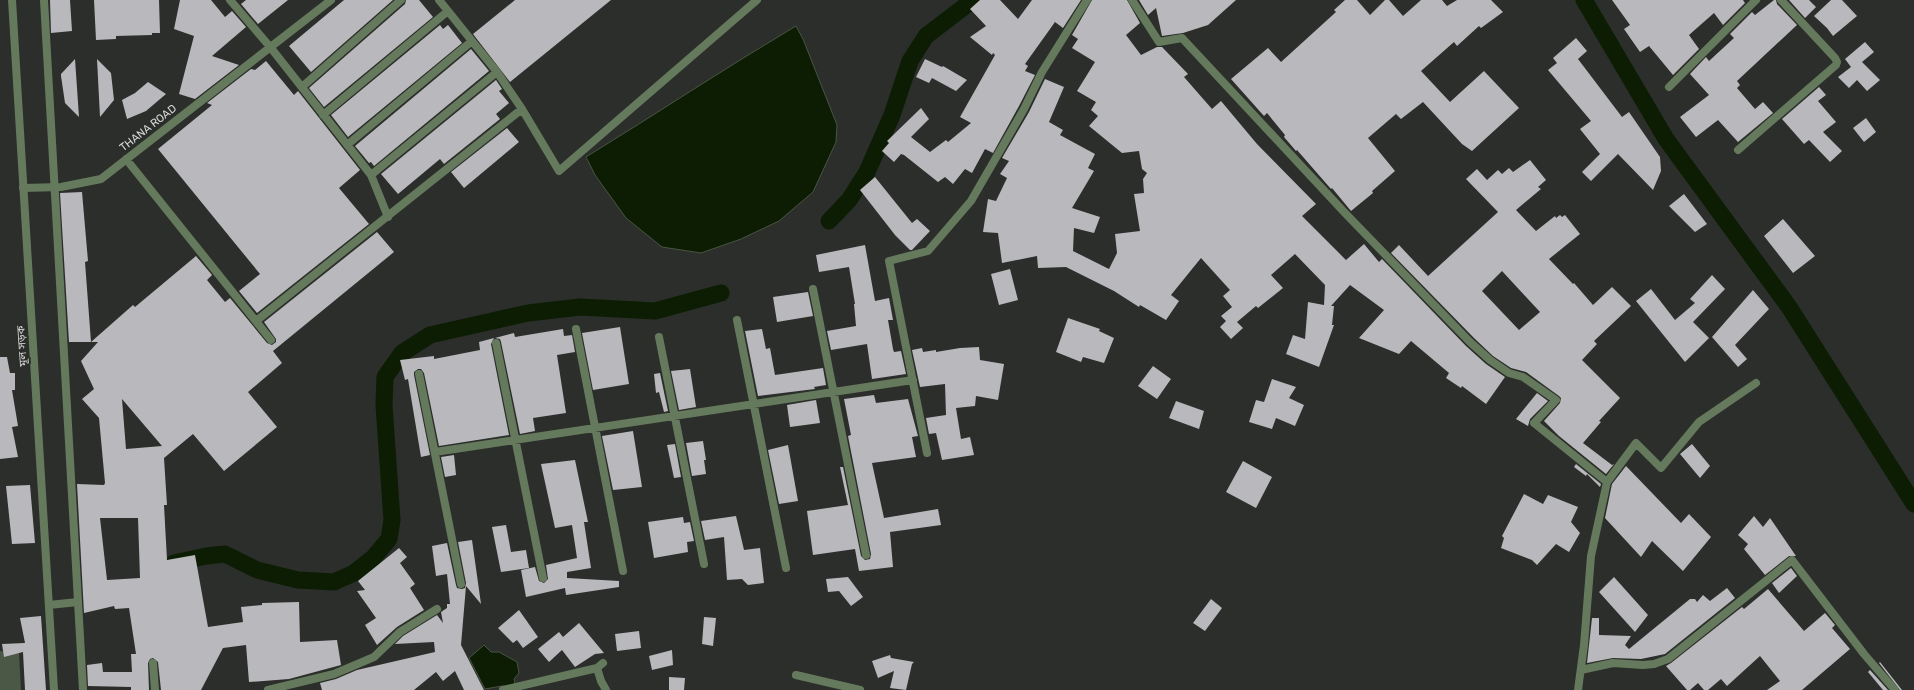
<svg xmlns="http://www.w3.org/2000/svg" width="1914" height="690" viewBox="0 0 1914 690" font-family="Rubik,'Noto Sans Bengali',sans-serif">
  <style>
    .green { fill: #4b5845 }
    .water { fill: #0c1d03; stroke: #495542 }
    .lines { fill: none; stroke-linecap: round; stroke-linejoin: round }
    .canal { stroke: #0c1d03; stroke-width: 17 }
    .building { fill: #b9b8bd; fill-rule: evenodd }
    .minor { stroke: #657a5c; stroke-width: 8 }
    .tertiary { stroke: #657a5c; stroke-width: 8 }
    .labels { text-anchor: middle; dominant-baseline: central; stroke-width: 4; stroke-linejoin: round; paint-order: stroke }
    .street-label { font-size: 11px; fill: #d7d8d6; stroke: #2b2e2a }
  </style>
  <rect width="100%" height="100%" fill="#2b2e2a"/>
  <path class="green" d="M0,651L19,653L21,690H0Z"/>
  <path class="water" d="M796,26L803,39L837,125L836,142L813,192L779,221L741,239L701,253L662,247L626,218L595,175L586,157C656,114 725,68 796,26Z
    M484,645L491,652H499L517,662L519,673L514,679L515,683L510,687L502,686L485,689L469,658Z"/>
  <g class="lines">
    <path class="canal" d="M1584,0L1666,139L1789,307L1914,504
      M829,221L849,200L867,172L892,115L910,61L926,36L973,0
      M174,563L206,556L225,554L257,570L298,580L334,582L354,573L373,558L389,539L392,520L384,405L385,377L402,353L430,335L528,313L580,307L655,311L721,293"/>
  </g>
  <path class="building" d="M50,0H70L72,31L51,33Z
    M94,0H159L160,33H152V35L116,36V39L96,40Z
    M180,0H211L225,17L232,11L246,27L212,56L239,65L195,99L179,94L194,36L174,29Z
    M246,0H288L258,24L241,4Z
    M344,0H393L311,72L289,46Z
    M406,0H419L433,17L324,107L309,88L405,4Z
    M515,0H611L510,82L473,34Z
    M980,0H1000L1018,19L1032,0H1081L1063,28L1055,22L1025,64L1028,66L1025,71L1035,75L1019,106L993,153L985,149L972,173L965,169L953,184L945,177L938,182L904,155L901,154L894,162L882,151L889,143L887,141L921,108L929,119L911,137L930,152L946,140L948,142L971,123L960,117L995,55L993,53L992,55L970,37L986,26L970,9Z
    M1092,0H1127L1140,23L1126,35L1141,55L1157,47H1162L1188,74L1184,77L1212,109L1221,101L1257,144L1316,204L1302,216L1346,260L1364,244L1379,262L1382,259L1466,346L1486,364L1505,377L1486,404L1462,386L1461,388L1446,378L1449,373L1411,341L1399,354L1359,338L1384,310L1350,285L1331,306H1334L1332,325H1334L1319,367L1286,354L1293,335L1305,339L1308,302L1324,305L1325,285L1295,254L1271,275L1283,288L1258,308L1256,306L1237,322L1243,328L1231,339L1220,327L1226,321L1221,316L1232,307L1223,296L1230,290L1201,258L1171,295L1179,301L1166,320L1140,305L1139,307L1114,291L1066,267L1038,268L1037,256L1002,263L998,233L983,232L988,199L996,201L1007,178L1000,174L1009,161L1002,158L1029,112L1045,79L1064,87L1049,122L1063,130L1060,135L1095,154L1088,168L1094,171L1072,208L1100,217L1094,233L1074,228L1073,251L1109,269L1117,253L1115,234L1140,231L1134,194L1144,193L1143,179L1147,173L1142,169L1139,151L1122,153L1089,126L1098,116L1091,110L1096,102L1077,91L1095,62L1072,48L1078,39L1072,35Z
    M1139,0H1236L1208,25L1183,33L1162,36L1156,8L1148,15Z
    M1345,0H1357L1370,15L1385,0H1389L1403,16L1421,0H1442L1447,6L1457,0H1491L1503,12L1481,28L1479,26L1457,46L1454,42L1421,71L1450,102L1484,71L1519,108L1472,151L1462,144L1423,102L1401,119L1396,114L1368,138L1395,171L1372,191L1373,193L1351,211L1332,188L1331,189L1297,150L1296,151L1284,137L1285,135L1267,113L1264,116L1231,79L1268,48L1281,62L1336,12L1334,10Z
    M1612,0H1743L1745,3L1723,25L1714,13L1689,35L1699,49L1673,75L1649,46L1640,52L1624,29L1630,25Z
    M1774,0H1776L1777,4L1797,25L1737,81L1740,85L1737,88L1755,109L1763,102L1773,113L1738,142L1718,120L1696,137L1680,117L1709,95L1690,74L1706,57L1709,61L1734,38L1730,34L1752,12L1755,15Z
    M1789,0H1809L1816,7L1805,18Z
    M1831,0H1842L1857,16L1833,36L1827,28L1814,16Z
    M440,25L443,29L448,25L462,43L348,137L331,115Z
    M1576,38L1587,51L1578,59L1622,117L1629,112L1660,157L1661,171L1653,190L1618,154L1591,181L1582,172L1600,154L1580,129L1591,121L1548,70L1557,63L1553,58Z
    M1865,42L1874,52L1862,62L1880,80L1867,91L1857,80L1849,88L1838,77L1851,67L1845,59Z
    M471,49L489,71L374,166L371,162L369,163L355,146Z
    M75,59L79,117L65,103L61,76V74Z
    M97,59L111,73L114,100L100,117Z
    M925,59L942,67L943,66L967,80L956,91L932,78L929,83L916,77Z
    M266,61L294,95L298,91L360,170L339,188L369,224L257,313L239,291L260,274L158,149L212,105L207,103L251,69L255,70Z
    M496,80L502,89L499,91L509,103L496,114L500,119L444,164L440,159L398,194L381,174Z
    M148,82L166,94L146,111L127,119L122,100L135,93Z
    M1819,87L1826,95L1818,101L1836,122L1823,132L1842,151L1830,162L1809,140L1804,144L1782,119Z
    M1866,118L1876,132L1864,142L1853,128Z
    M507,128L519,142L464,188L451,172Z
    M1530,160L1546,180L1538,187L1541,189L1516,210L1536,231L1555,216L1556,218L1560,215L1562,217L1565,215L1580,234L1549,259L1573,284L1574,283L1593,305L1612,287L1631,306L1594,341L1597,344L1582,360L1620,398L1599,421L1601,422L1583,443L1612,465L1614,464L1606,474L1559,436L1544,421L1560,403L1561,398L1559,396L1526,372L1511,368L1493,356L1474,338L1391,253L1399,245L1428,276L1498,212L1466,179L1477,169L1487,180L1498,170L1502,174L1509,168L1513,172ZM1502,271L1540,312L1519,330L1482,291Z
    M875,177L912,223L917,219L930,231L912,250H910L895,235L860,190Z
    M82,192L88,261L85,262L91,342L133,305L135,307L196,256L212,275L207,280L225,302L230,298L267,343L272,345L276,342V339L264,322L377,232L394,252L273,351L282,363L248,392L277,427L224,471L193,434L164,458L167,505H164L167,560L195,555L208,627L243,622L241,607L262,605V603L299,602L300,642L337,640L341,665L289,679L249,682L246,645L223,648L201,690H161L158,662L153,658L150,659L148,663L149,690H131V687L88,686L87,665L102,663L103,672H132L131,654H136L129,608L115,609L114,606L84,613L77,484L104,485L105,483L99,418L82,399L94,389L81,361L98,342H69L60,193ZM122,399L162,446L126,449ZM100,518H138L140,578L107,580Z
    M1684,194L1707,224L1695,232L1669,206Z
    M1783,219L1815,256L1793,273L1764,236Z
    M865,245L875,301L889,298L893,320H888L893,349L894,352L901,351L906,374L872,379L867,344L831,350L827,331L856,326L854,304H855L849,267L819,272L816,255Z
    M1010,269L1018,300L999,305L991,274Z
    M1712,275L1725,289L1693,322L1709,338L1685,362L1636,301L1651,289L1675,320L1695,303L1690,299Z
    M1753,290L1769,309L1735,345L1747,359L1738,367L1712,337Z
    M808,292L813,316L777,322L773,297Z
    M1068,318L1100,329L1099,331L1114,338L1104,363L1083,357L1081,362L1056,352Z
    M620,327L629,384L593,390L582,333Z
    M563,329L564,336L572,335L575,352L557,355L566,413L533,418L535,431L520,434L501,342L500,339L495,338L514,333L515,337Z
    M762,329L766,349L770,348L775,375L823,368L826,385L814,387L815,389L758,396L745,331Z
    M494,338L491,344L509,435L439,446L424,373L421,369H418L414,372V375L430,455L421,457L408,379L405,380L400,360L434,356V359L480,350L479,342Z
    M979,347L980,360L1004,364L998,400L976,396L975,406L956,408L961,439L970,437L974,455L942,460L936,433L929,434L926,418L946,415L945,384L920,387L912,350L922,348L923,352L936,350V352L960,348Z
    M0,357H7L10,373H15V390H12L18,426L12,427L18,457L0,459Z
    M1153,366L1171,379L1157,399L1138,386Z
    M690,369L696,407L679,410L671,371Z
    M660,373L668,411L664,412L659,392L656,393L654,374Z
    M1272,379L1296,387L1289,398L1304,405L1295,426L1276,418L1272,429L1249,422L1256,400L1264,402Z
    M1537,393L1548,401L1530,419L1528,426L1516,419Z
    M874,395L876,403L908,399L918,436L912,437L916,457L872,463L884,518L938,509L941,525L890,532L893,567L859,571L855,549L813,555L807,511L848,505L840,467H843L861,556L865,560L870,559L871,554L848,436L851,435L844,399Z
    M816,400L820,423L790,427L787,405Z
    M1176,401L1204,411L1199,429L1169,418Z
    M633,431L642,487L613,490L602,436Z
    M703,441L706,460H704L706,474L692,476L686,443Z
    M675,444L681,477L674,478L667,445Z
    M1692,444L1710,466L1700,478L1680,454Z
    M788,445L798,501L779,504L768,450Z
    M454,455L456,475L445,477L441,457Z
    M575,460L588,522H584L591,568L567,572V578L619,581V587L566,595L565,588L526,597L521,570L535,567L539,581L544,583L548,579L546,565L577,558L572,525L555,528L541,464Z
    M1243,461L1272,477L1256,508L1226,492Z
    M1576,464L1601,484L1600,487L1587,474L1586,476L1574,467Z
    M1626,466L1681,523L1689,514L1711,537L1683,571L1652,541L1641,557L1605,518L1612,484Z
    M30,485L35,543L12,544L6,486Z
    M1524,494L1543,504L1548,495L1578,507L1571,522L1580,533L1569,552L1556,544L1537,565L1532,560L1501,548L1504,538L1502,536Z
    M736,516L744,550L760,548L764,583L748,585L742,579L727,580L724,537L705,540L701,521Z
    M1754,516L1763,527L1770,518L1796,556H1789L1765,575L1744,549L1748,544L1738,535Z
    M683,517L684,523L690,522L694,541L687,542L688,552L654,558L648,522Z
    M506,525L511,552L526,550L529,568L501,572L492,527Z
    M472,540L481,604L466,586L461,645L484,690H464L455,671L443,681L436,672L414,690H322L320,683L336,679L357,670L435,652L434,642L395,644L403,636L437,615L443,623L441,612L447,608V604H450L447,574L436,576L432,546L447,543L456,585L457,588L462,589L465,588L466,583L458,542Z
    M399,548L407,557L400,563L415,584L410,588L424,610L397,627L377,645L365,625L376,618L357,591L365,590L358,581Z
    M1791,568L1797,576L1779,593L1772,583Z
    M848,577L863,597L851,606L839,591L828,592L826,579Z
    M1614,577L1648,615L1635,632L1599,592Z
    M1727,588L1735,598L1665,654L1641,659L1613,658L1587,663L1592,618H1599V635L1631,636L1625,645L1629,649L1690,599H1695L1697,602L1703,595L1710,601Z
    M1768,589L1804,631L1825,613L1835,625L1832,628L1850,649L1802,690H1767L1780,681L1760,656L1727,686L1721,679L1708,690H1704L1698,683L1690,690H1687L1666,666L1671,663L1742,607L1744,609Z
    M1211,599L1222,608L1205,631L1193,623Z
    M519,610L538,637L523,648L517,640L513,643L498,628Z
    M41,616L46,690H25L23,652L4,657L2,644L25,643L20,618Z
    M704,617L716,618L713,646L702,644Z
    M579,623L604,653L595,654L575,667L562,650L549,662L538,649L559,632L563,637Z
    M639,631L641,648L617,651L615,634Z
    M672,650L673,665L652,670L649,656Z
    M890,655L891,658L914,662L912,664L906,690L890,688L894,671L878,678L872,661Z
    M1880,662L1902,690H1900L1879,663Z
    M1870,670L1888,690H1883L1868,672Z
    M669,677L685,678L684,690H669Z"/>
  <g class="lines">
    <path class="minor" d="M230,0L271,48L371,175L388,217
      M439,0L448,11
      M1132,0L1159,42L1182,38L1345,213L1470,342L1490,360L1509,373L1523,377L1556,400L1534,423L1607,482L1591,556L1584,645L1578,690
      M302,87L401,0
      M1669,87L1756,0
      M323,115L448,11L472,41
      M347,145L472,41L497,72
      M1738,150L1836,65L1837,62L1835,58L1781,0
      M126,159L271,340
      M371,175L497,72L522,109
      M23,188L61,187L101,179L331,0
      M813,289L866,555
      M737,320L786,568
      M256,321L522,109L559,171L757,0
      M576,329L623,571
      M659,337L704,564
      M496,343L543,578
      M419,374L461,584
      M435,452L913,380
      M927,453L889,261L928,251L971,201L1024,109L1042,72L1087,0
      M1607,482L1636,443L1661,468L1699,422L1756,383
      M153,663L155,690
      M597,668L601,681L606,690
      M1581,670L1613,663L1643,665L1654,664L1668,659L1792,560L1864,654L1895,690
      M796,675L860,690
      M268,690L334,674L374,657L400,632L437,609
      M503,690L597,668L603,663"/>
    <path class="tertiary" d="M12,0L54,690
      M44,0L83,690
      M49,605L78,602"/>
  </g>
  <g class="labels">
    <g class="street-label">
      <text transform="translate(148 128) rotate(-38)">THANA ROAD</text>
      <text transform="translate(22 346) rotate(-94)">মূল সড়ক</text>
    </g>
  </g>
</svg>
